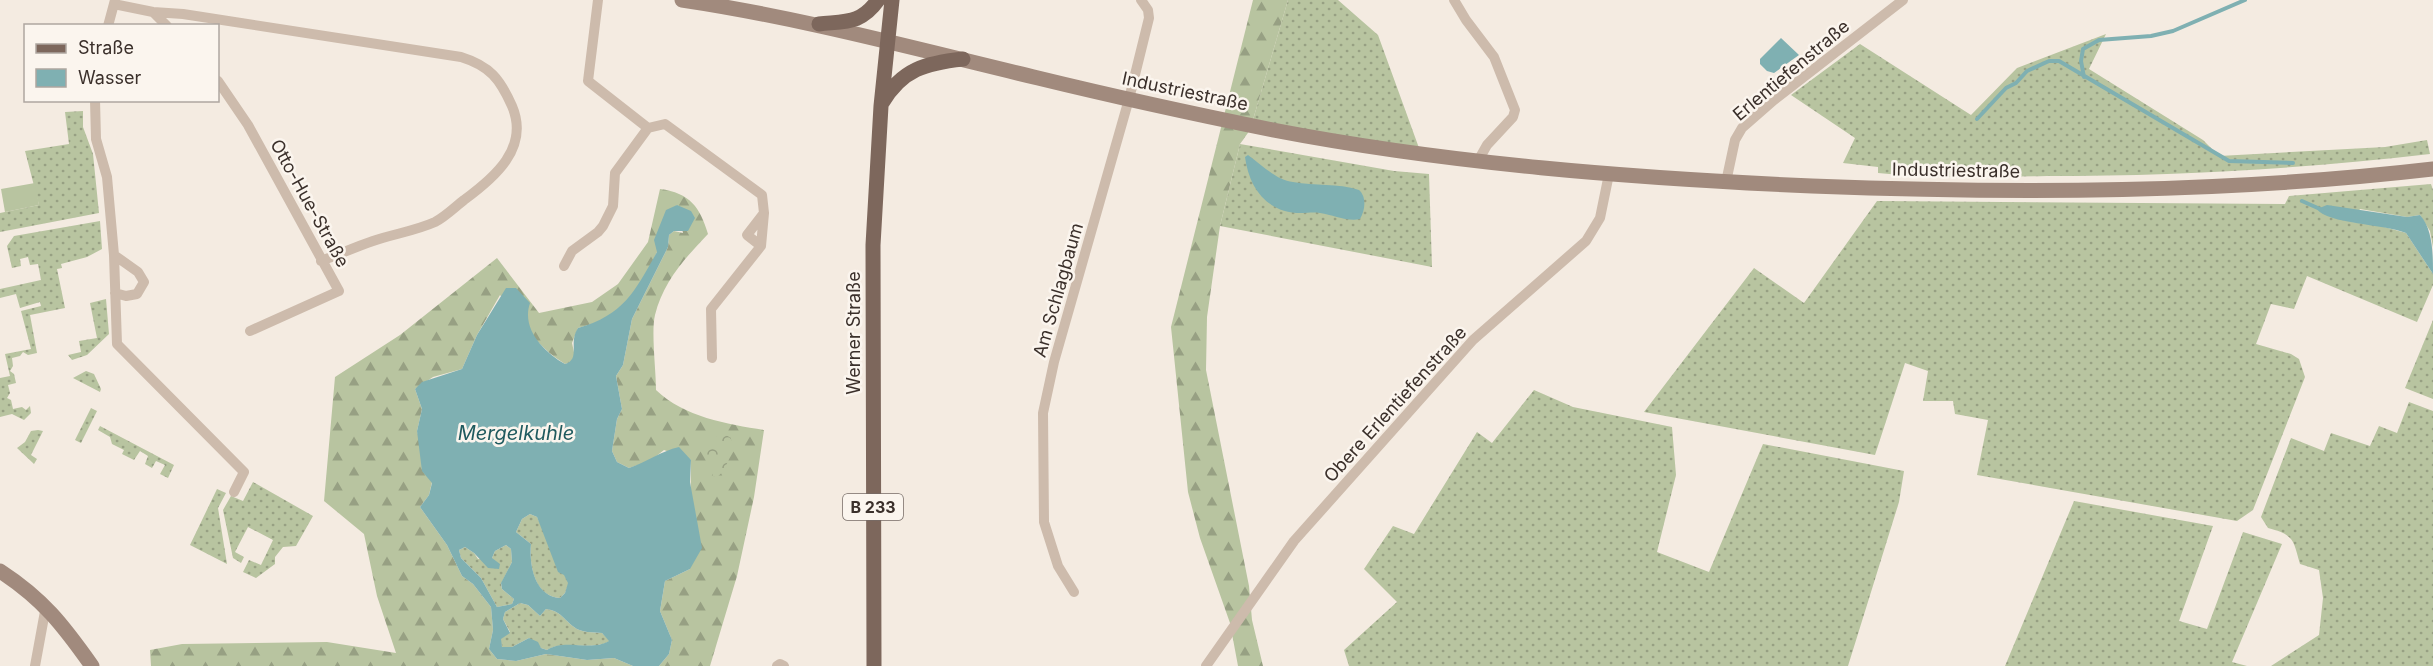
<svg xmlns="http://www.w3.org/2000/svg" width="2433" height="666" viewBox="0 0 2433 666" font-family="Inter,sans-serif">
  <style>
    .grass { fill: url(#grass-dots) }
    .forest { fill: url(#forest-firs) }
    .park { fill: url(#park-crowns) }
    .pitch { fill: #b8c4a0 }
    .water { fill: #7fb0b2; fill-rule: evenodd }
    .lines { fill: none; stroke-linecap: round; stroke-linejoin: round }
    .stream { stroke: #7fb0b2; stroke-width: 4 }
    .street { stroke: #cdbbac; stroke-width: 10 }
    .secondary { stroke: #a18a7d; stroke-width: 15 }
    .primary { stroke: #7d675c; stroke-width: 15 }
    .labels { text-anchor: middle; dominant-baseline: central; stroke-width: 5; stroke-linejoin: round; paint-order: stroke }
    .shield { fill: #fbf5ee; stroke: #756b66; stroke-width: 1.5 }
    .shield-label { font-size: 16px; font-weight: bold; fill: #3b302b }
    .street-label { font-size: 18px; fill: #3b302b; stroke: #fbf5ee }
    .water-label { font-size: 20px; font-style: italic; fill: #1f5a5e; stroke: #fbf5ee }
  </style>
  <defs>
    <pattern id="grass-dots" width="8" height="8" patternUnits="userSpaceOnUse" patternTransform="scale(1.5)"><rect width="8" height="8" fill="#b8c4a0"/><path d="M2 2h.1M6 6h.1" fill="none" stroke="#97a083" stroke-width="1.8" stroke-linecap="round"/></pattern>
    <pattern id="forest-firs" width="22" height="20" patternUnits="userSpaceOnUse" patternTransform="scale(1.5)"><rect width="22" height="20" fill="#b8c4a0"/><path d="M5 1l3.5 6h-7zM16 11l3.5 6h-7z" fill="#97a083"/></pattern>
    <pattern id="park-crowns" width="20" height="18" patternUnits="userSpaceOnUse" patternTransform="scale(1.5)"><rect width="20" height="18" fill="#b8c4a0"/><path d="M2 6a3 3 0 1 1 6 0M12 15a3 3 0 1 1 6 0" fill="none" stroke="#97a083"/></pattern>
  </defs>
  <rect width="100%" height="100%" fill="#f4ebe1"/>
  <path class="grass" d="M1288,0H1338L1378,35L1423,159L1250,130Z
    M2106,34L2089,69L2203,140L2219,156L2385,147L2427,140L2430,154C2303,169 2174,176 2047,176C1990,177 1934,179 1878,173V167L1843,163L1855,138L1791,95L1860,44L1971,115L2017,68Z
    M83,111V127L93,154L99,213L0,232V213L39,205L25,151L69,144L65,112Z
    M1240,144L1394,171L1429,174L1432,267L1220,226Z
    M2431,184L2433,190V247L2430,231L2420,215L2407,217L2360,209L2351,222L2370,223L2406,233L2433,274V285L2417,322L2307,276L2294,309L2271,304L2256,344L2291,354L2299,359L2305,377L2253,510L2237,521L1977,475L1988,420L1955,414L1953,401H1923L1928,371L1905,363L1875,455L1644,412L1754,268L1804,303L1877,201L2285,204L2289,196Z
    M100,221L102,249L87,257L61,264L62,268L57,269L65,308L30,315L37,353L28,355L23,352L20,356L12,358L13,366L10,371L14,374L16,383L8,385L10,393L7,398L11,400L13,409L22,407L26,410L30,406L31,413L24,420L12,414L0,417V378L10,376L5,354L31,349L21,311L41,306L40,302L20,308L16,294L0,298V289L41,280L38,264L30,265L28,257L20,259L21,266L12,268L7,246L14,236Z
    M106,299L109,334L87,355L72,360L68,355L81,352L79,341L97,338L90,303Z
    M2433,320V399L2405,388Z
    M86,371L94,374L101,389L100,392L73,378Z
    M1534,390L1573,407L1672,427L1676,475L1657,552L1709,572L1763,444L1904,471L1899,502L1848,666H1349L1344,650L1397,602L1364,569L1393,526L1414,534L1477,432L1492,443Z
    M2409,402L2433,411V666H2271L2319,635L2323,598L2319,570L2300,564C2293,540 2295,535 2268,528L2261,517L2291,438L2324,451L2331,433L2370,446L2379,426L2397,433Z
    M91,408L97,411L81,443L75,440Z
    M100,426L174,465L168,478L160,474L165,465L156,461L152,468L145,464L148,456L140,451L134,460L122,454L124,450L112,444L110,437L98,430Z
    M38,430L43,431L31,455L37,459L34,464L17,448L25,442L31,431Z
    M253,482L313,516L296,546L283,547L275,557V564L256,578L243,572L249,560L261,565L273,540L248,527L235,552L244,557L241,563L233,558L223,510L231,496L243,501Z
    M217,489L226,493L218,508L227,564L190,545Z
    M2074,501L2213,526L2179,621L2207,629L2243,532L2282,544L2232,662L2247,666H2005Z
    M530,514L537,517L569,583L565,593L560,598C535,596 529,567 531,544L516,532L522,519Z
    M506,545L511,549L512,562L501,584L502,589L514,599L512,604L497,607L481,578L461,558L459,550L465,547L474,553L478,559L492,558L495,551Z
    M520,603L528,605L540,616L546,609C561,611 563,619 574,627C581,633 593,632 602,633L610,641C590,652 564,639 547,650L541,648L529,638L512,647H502L500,639L510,632L503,619L505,612Z"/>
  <path class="forest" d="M1253,0H1288L1250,130L1240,144L1220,226L1207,317L1206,370L1249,586L1252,620L1263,666H1238L1230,623L1200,538L1188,492L1171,327Z
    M660,189C690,193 700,207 708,234C685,258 663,282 655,315C651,331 656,371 656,390C684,417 727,424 764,430L754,497L737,576L710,666H659L669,654L672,640L660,611L665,581L690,569L691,460L664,450L650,461L629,468L617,462L612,451L617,419L622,409L616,376L623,365L632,319L668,247L669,235L674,231L683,233L677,205C662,240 648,281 621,308C609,319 593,324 578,328L572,343L575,357L571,362L565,364C539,349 519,319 500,295L477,335L462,369L433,377L415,389L422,409L417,431L432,482L429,495L420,507L447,545L462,576L473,584L491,607L493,630L489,649L497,659L516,661L546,654L587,660L614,658L633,666H151L150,650L182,644L327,642L396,653L377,596L364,534L324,501L335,377L400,335L497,258L539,313L592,302L618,284L648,242Z"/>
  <path class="park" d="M724,434L731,438C732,450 728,470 717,477L713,476C708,457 697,440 724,434Z"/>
  <path class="pitch" d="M35,183L39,205L5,212L1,189Z"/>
  <path class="water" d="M1781,38L1799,55L1774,73L1767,71L1760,64V59Z
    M1248,155C1262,165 1276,180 1293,182C1315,186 1337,183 1359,190C1367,197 1365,211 1360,219C1348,222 1333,215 1320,213C1313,212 1308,213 1301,213C1267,213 1249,188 1245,157Z
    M677,205L691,211L695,218L688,231H674L669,235L668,247L632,319L623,365L616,376L622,409L617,419L612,451L617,462L629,468C647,462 661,451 679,447L691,460L690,482L702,548L690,569L665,581L660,611L672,640L669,654L659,666H633L614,658L587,660L546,654L516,661L497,659L489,649L493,630L491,607L473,584L462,576L447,545L420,507L429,495L432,483L422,471L417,431L422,409L415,389L422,382L462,369L477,335L506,288H516L530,303C521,329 544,352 565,364C581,359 568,343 578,328C624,315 635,291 657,252L654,240L666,210ZM530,514L537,517L558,572L564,575L568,583L565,593L560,598C535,596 529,566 531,544L516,532L522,519ZM506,545L511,549L512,562L501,583L502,589L514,599L512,604L497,607L481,578L461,558L459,550L465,547L474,553L488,568L499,569L500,564L492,558L495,551ZM520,603L528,605L540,616L546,609C561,611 563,619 574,627C581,633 593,632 602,633L609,641C590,652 565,638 547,650L541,648L538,642L529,638L512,647H502L501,639L510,633L503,619L505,612Z
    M2327,205L2407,217L2420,215C2433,229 2433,255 2433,274L2406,233C2385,224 2327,224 2317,209Z"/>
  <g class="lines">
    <path class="stream" d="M2084,77L2081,61L2083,49L2099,40L2151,36L2173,31L2245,0
      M1977,119L2006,88L2016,83L2027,71L2049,61H2059L2229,161L2293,163
      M2302,201L2320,209"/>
    <path class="street" d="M598,0L588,81L648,128
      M1454,0L1466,20L1494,57L1515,110L1513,117L1487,145L1478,161
      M114,4L153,12L183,14L461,57C490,66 500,79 512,106C530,148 494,178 464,200C455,207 445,217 435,222C415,231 393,234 373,241C355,247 338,255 321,261
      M153,12L167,26
      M108,26L115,0
      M218,81L248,125L339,291L250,331
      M95,100L96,139L107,177L114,255L117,344L244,472L234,492
      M648,128L665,124L762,195L764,213L761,246L711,309L712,358
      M1726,182L1735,140L1742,128L1774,100L1903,0
      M761,246L747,235L764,213
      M114,255L138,272L144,282L137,294L126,296L115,293
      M564,266L572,251L598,232L603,226L613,206L615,173L648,128
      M1074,592L1058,566L1044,522L1043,413L1054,362L1129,99L1149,18L1148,10L1141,0
      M35,666L46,606
      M777,666L780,664L784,666
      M1206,666L1294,541L1473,340L1586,241L1600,218L1609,174"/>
    <path class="secondary" d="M682,0C803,18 920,50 1038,78C1116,97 1194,114 1273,130C1450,164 1631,178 1812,186C2019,194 2226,193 2433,169
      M0,571C43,599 63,625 92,666"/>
    <path class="primary" d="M819,24C846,21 861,24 878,0
      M882,103C902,69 926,63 963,59
      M874,666L873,245L881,106L892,0"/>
  </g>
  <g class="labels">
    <rect class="shield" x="843" y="494" width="60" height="26" rx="4.5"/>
    <g class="shield-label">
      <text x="873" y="507">B 233</text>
    </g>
    <g class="street-label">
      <text transform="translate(1791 70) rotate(-40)">Erlentiefenstraße</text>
      <text transform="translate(1185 91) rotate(12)">Industriestraße</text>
      <text transform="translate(1956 170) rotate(1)">Industriestraße</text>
      <text transform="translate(310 203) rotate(61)">Otto-Hue-Straße</text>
      <text transform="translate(1058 290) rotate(-74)">Am Schlagbaum</text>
      <text transform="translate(853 333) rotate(-90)">Werner Straße</text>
      <text transform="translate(1395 404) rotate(-48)">Obere Erlentiefenstraße</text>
    </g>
    <g class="water-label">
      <text x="516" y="433">Mergelkuhle</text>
    </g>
  </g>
  <rect x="24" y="24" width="195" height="78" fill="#fbf5ee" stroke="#aea6a0" stroke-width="1.5"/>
  <rect x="36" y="44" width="30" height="9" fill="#7d675c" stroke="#aea6a0" stroke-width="1.5"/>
  <text x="78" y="54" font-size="18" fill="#3b302b">Straße</text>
  <rect x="36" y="69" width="30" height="18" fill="#7fb0b2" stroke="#aea6a0" stroke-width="1.5"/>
  <text x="78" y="84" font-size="18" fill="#3b302b">Wasser</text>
</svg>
